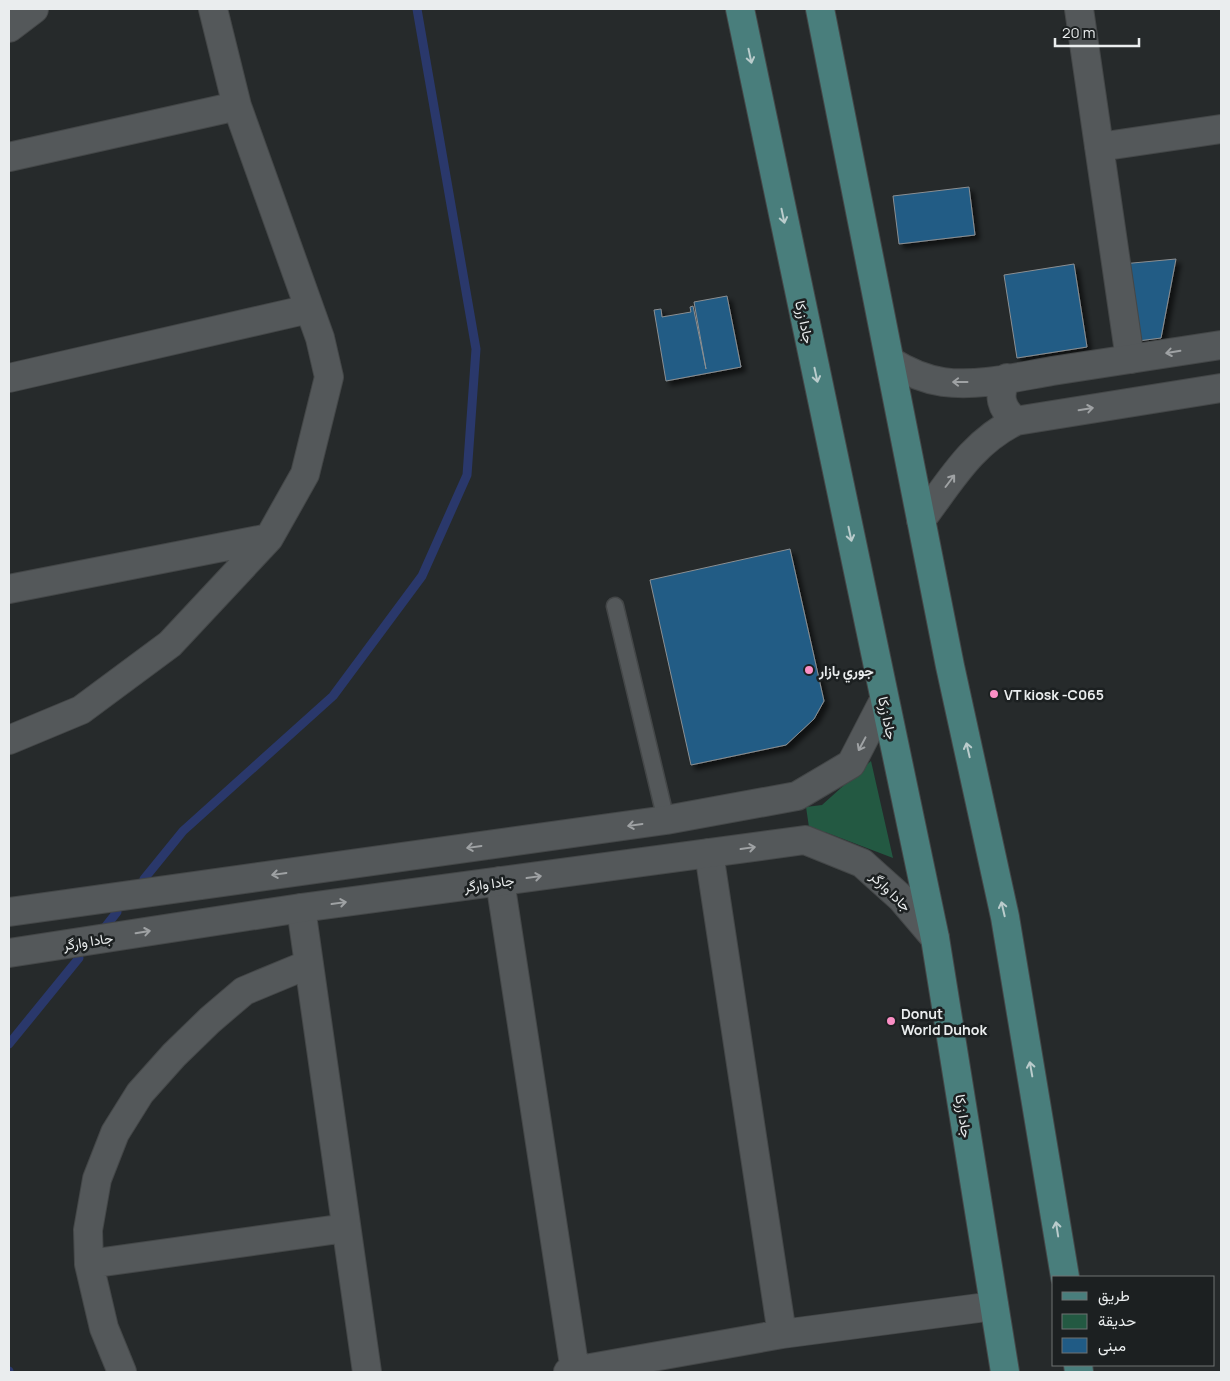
<svg xmlns="http://www.w3.org/2000/svg" width="1230" height="1381" viewBox="0 0 1230 1381" font-family="Manrope,Vazirmatn,sans-serif">
  <style>
    .green { fill: #235942 }
    .lines { fill: none; stroke-linecap: round; stroke-linejoin: round }
    .stream { stroke: #2a386b; stroke-width: 9 }
    .building { fill: #205b85; stroke: #8b8f92; filter: url(#shadow) }
    .service-casing { stroke: #444748; stroke-width: 19 }
    .minor-casing { stroke: #444748; stroke-width: 30 }
    .tertiary-casing { stroke: #444748; stroke-width: 30 }
    .primary-casing { stroke: #444748; stroke-width: 30 }
    .service { stroke: #54585a; stroke-width: 16 }
    .minor { stroke: #54585a; stroke-width: 28 }
    .tertiary { stroke: #54585a; stroke-width: 28 }
    .primary { stroke: #497e7c; stroke-width: 28 }
    .oneway { stroke: #bacccc }
    .oneway2 { stroke: #9fa2a4 }
    .poi-dot { fill: #fb8fc5; stroke: #1c2021; stroke-width: 2 }
    .labels { text-anchor: middle; dominant-baseline: central; stroke-width: 5; stroke-linejoin: round; paint-order: stroke }
    .street-label { font-size: 14px; fill: #eaedee; stroke: #1c2021 }
    .poi-label { font-size: 14px; font-weight: bold; fill: #eaedee; stroke: #1c2021; text-anchor: start }
  </style>
  <defs>
    <filter id="shadow"><feDropShadow dx="4.5" dy="4.5" stdDeviation="2.5" flood-color="#0009"/></filter>
  </defs>
  <rect width="100%" height="100%" fill="#262a2b"/>
  <path class="green" d="M871,761L893,858L825,832L810,834L806,807L822,805Z"/>
  <g class="lines">
    <path class="stream" d="M144,879L183,831L333,696L422,576L467,475L476,349L417,9
      M106,926L117,912
      M9,1044L79,958
      M9,1371V1372"/>
  </g>
  <path class="building" d="M969,187L975,235L899,244L893,196Z
    M1176,259L1161,338L1138,341L1122,264Z
    M1074,264L1087,347L1017,358L1004,275Z
    M727,296L741,367L666,381L654,310L661,309L662,317L691,312L690,307L693,306L706,369L694,302Z
    M790,549L824,701L814,719L786,745L691,765L650,580Z"/>
  <g class="lines">
    <defs>
      <path id="service" d="M615,606L666,820"/>
      <path id="minor" d="M1079,9L1130,359
        M9,28L34,9
        M1099,147L1221,129
        M9,157L237,106
        M9,378L309,309
        M9,589L269,538
        M9,740L81,710L170,644L269,538L305,474L329,377L320,338L237,106L213,9
        M709,853L782,1334
        M500,881L575,1371
        M301,908L367,1372
        M309,964L244,991L210,1020L174,1055L140,1093L115,1133L97,1179L88,1230L89,1264L346,1228
        M89,1264L104,1328L122,1372
        M568,1372L782,1334L994,1306"/>
      <path id="tertiary" d="M890,361C906,371 923,379 943,382C978,387 1017,377 1052,371C1108,362 1165,354 1221,345
        M1007,378C997,395 1001,409 1016,421
        M921,520C950,482 971,443 1016,421L1221,388
        M9,912L666,820L797,796L851,764L884,700
        M9,953L301,908L805,840L862,863L901,898L935,938"/>
      <path id="primary" d="M740,9L935,938L1005,1372
        M820,9L950,666L1005,917L1065,1277
        M1078,1365L1079,1372"/>
    </defs>
    <use href="#service" class="service-casing"/>
    <use href="#minor" class="minor-casing"/>
    <use href="#tertiary" class="tertiary-casing"/>
    <use href="#primary" class="primary-casing"/>
    <use href="#service" class="service"/>
    <use href="#minor" class="minor"/>
    <use href="#tertiary" class="tertiary"/>
    <use href="#primary" class="primary"/>
  </g>
  <defs><path id="oneway-shaft" d="M-6 0H5M1.5-3L5.5 0L1.5 3" fill="none" stroke-width="1.6" stroke-linecap="round" stroke-linejoin="round" transform="scale(1.25)"/></defs>
  <g class="oneway">
    <use href="#oneway-shaft" transform="translate(750 56) rotate(78)"/>
    <use href="#oneway-shaft" transform="translate(783 216) rotate(78)"/>
    <use href="#oneway-shaft" transform="translate(816 375) rotate(78)"/>
    <use href="#oneway-shaft" transform="translate(850 534) rotate(78)"/>
    <use href="#oneway-shaft" transform="translate(968 750) rotate(-103)"/>
    <use href="#oneway-shaft" transform="translate(1003 909) rotate(-103)"/>
    <use href="#oneway-shaft" transform="translate(1031 1069) rotate(-100)"/>
    <use href="#oneway-shaft" transform="translate(1057 1229) rotate(-99)"/>
  </g>
  <g class="oneway2">
    <use href="#oneway-shaft" transform="translate(1173 352) rotate(171)"/>
    <use href="#oneway-shaft" transform="translate(960 382) rotate(-180)"/>
    <use href="#oneway-shaft" transform="translate(1086 409) rotate(-9)"/>
    <use href="#oneway-shaft" transform="translate(950 481) rotate(-53)"/>
    <use href="#oneway-shaft" transform="translate(862 744) rotate(118)"/>
    <use href="#oneway-shaft" transform="translate(635 825) rotate(172)"/>
    <use href="#oneway-shaft" transform="translate(474 847) rotate(172)"/>
    <use href="#oneway-shaft" transform="translate(748 848) rotate(-8)"/>
    <use href="#oneway-shaft" transform="translate(279 874) rotate(172)"/>
    <use href="#oneway-shaft" transform="translate(534 877) rotate(-8)"/>
    <use href="#oneway-shaft" transform="translate(339 903) rotate(-8)"/>
    <use href="#oneway-shaft" transform="translate(143 932) rotate(-9)"/>
  </g>
  <g class="poi-dot">
    <circle cx="809" cy="670" r="5"/>
    <circle cx="994" cy="694" r="5"/>
    <circle cx="891" cy="1021" r="5"/>
  </g>
  <g class="labels">
    <g class="street-label">
      <text transform="translate(805 322) rotate(78)">جادا زرکا</text>
      <text transform="translate(888 718) rotate(78)">جادا زرکا</text>
      <text transform="translate(489 883) rotate(-8)">جادا وارگر</text>
      <text transform="translate(891 891) rotate(44)">جادا وارگر</text>
      <text transform="translate(88 941) rotate(-9)">جادا وارگر</text>
      <text transform="translate(964 1116) rotate(81)">جادا زرکا</text>
    </g>
    <g class="poi-label">
      <text x="819" y="670">جوري بازار</text>
      <text x="1004" y="694">VT kiosk -C065</text>
      <text x="901" y="1013">Donut<tspan x="901" dy="16">World Duhok</tspan></text>
    </g>
  </g>
  <rect width="1230" height="1381" fill="none" stroke="#eaedee" stroke-width="20"/>
  <rect x="1052" y="1276" width="162" height="90" fill="#1c2021" stroke="#6e7273"/>
  <rect x="1062" y="1292" width="25" height="8" fill="#497e7c" stroke="#6e7273"/>
  <text x="1098" y="1301" font-size="15" fill="#eaedee">طريق</text>
  <rect x="1062" y="1314" width="25" height="15" fill="#235942" stroke="#6e7273"/>
  <text x="1098" y="1326" font-size="15" fill="#eaedee">حديقة</text>
  <rect x="1062" y="1338" width="25" height="15" fill="#205b85" stroke="#6e7273"/>
  <text x="1098" y="1351" font-size="15" fill="#eaedee">مبنى</text>
  <path d="M1055 38v8h84v-8" fill="none" stroke="#eaedee" stroke-width="2.5"/>
  <text x="1062" y="38" font-size="15" fill="#eaedee" stroke="#1c2021" stroke-width="4" paint-order="stroke">20 m</text>
</svg>
